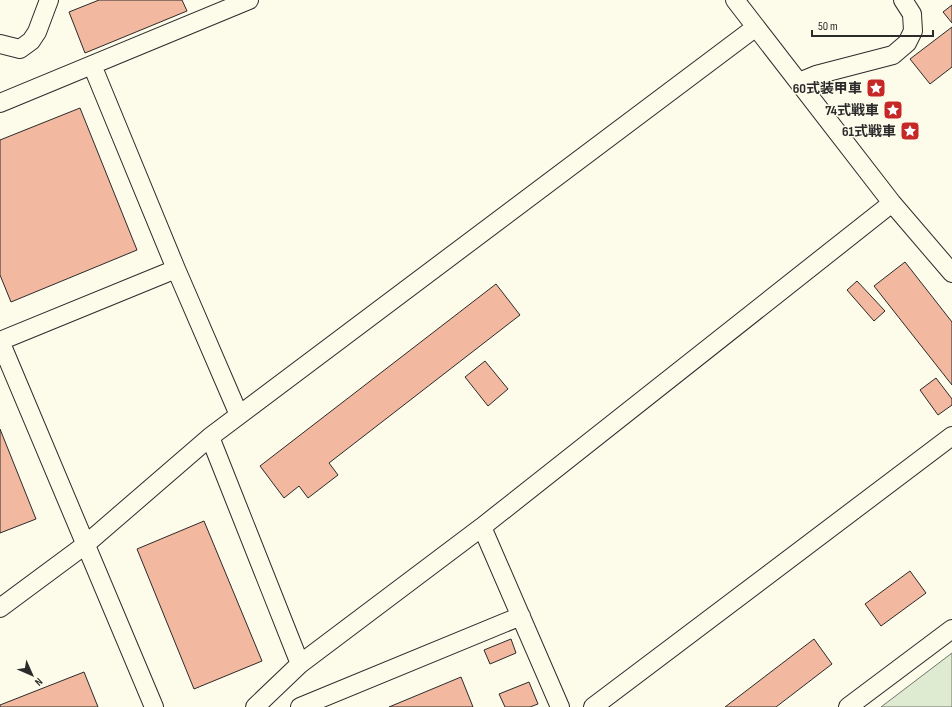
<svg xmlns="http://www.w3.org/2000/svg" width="952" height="707" viewBox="0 0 952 707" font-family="'Sofia Sans Condensed','Noto Sans JP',sans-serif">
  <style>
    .green { fill: #deebd1; stroke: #74746e }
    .building { fill: #f2b8a0; stroke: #2b2b2b }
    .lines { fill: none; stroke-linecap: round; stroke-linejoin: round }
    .minor-casing { stroke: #2b2b2b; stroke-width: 20 }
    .minor { stroke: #fdfbea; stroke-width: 18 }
    .labels { text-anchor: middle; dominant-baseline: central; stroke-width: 3; stroke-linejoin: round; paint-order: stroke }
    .poi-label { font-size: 14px; font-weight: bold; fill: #2b2b2b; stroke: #fdfbea; text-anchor: end }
  </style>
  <rect width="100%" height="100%" fill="#fdfbea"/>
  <path class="green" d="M952,653V707H881Z"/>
  <path class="building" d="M99,0H182L187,11L85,53L69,12Z
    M952,5V23L943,12Z
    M952,27V67L930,84L910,59Z
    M80,108L137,250L11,302L0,275V140Z
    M905,262L952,322V385L874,286Z
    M857,281L885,311L874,321L847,290Z
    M496,284L520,315L329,463L338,475L308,498L299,486L284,498L260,466Z
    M485,361L508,389L488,406L465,377Z
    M936,378L952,399V405L938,415L920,390Z
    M0,429L36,519L0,533Z
    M204,521L262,661L194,689L137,549Z
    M910,571L926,593L881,626L865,604Z
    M511,639L516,653L490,664L484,650Z
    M814,639L832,664L776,707H725Z
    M84,672L98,707H0V705Z
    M461,677L473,707H389Z
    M529,682L538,704L530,707H505L499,694Z"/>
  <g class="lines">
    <defs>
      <path id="minor" d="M735,0L892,203L952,273
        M0,44L20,49L31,41L37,32L49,0
        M92,65L176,269L239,415
        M799,82L816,75L893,55L907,43L913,31L912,14L903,0
        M0,103L249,0
        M0,341L154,707
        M0,341L176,269
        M210,437L300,664
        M482,527L560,707
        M0,608L85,545L210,437L756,27
        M255,707L300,664L482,527L892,203
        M300,707L521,616
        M593,707L952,436
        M848,707L952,629"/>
    </defs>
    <use href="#minor" class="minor-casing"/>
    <use href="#minor" class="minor"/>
  </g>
  <defs>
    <symbol id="sight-square" viewBox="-11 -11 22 22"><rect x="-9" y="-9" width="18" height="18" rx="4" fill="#c62828" stroke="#fdfbea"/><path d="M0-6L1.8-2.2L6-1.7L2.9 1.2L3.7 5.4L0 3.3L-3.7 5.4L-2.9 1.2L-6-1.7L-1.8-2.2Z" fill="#fff"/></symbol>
  </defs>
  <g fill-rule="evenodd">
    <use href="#sight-square" x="865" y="77" width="22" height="22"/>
    <use href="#sight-square" x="882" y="99" width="22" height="22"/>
    <use href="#sight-square" x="899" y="120" width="22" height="22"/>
  </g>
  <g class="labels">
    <g class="poi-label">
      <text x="862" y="88">60式装甲車</text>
      <text x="879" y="110">74式戦車</text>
      <text x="896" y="131">61式戦車</text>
    </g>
  </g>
  <g transform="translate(32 675) rotate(135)" stroke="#fdfbea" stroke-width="3" paint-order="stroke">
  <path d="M0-3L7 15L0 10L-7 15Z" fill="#2b2b2b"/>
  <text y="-6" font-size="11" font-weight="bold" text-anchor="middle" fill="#2b2b2b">N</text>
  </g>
  <path d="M812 30v6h121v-6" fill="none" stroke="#2b2b2b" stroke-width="2"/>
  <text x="818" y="30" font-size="12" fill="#2b2b2b" stroke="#fdfbea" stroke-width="3" paint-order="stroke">50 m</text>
</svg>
